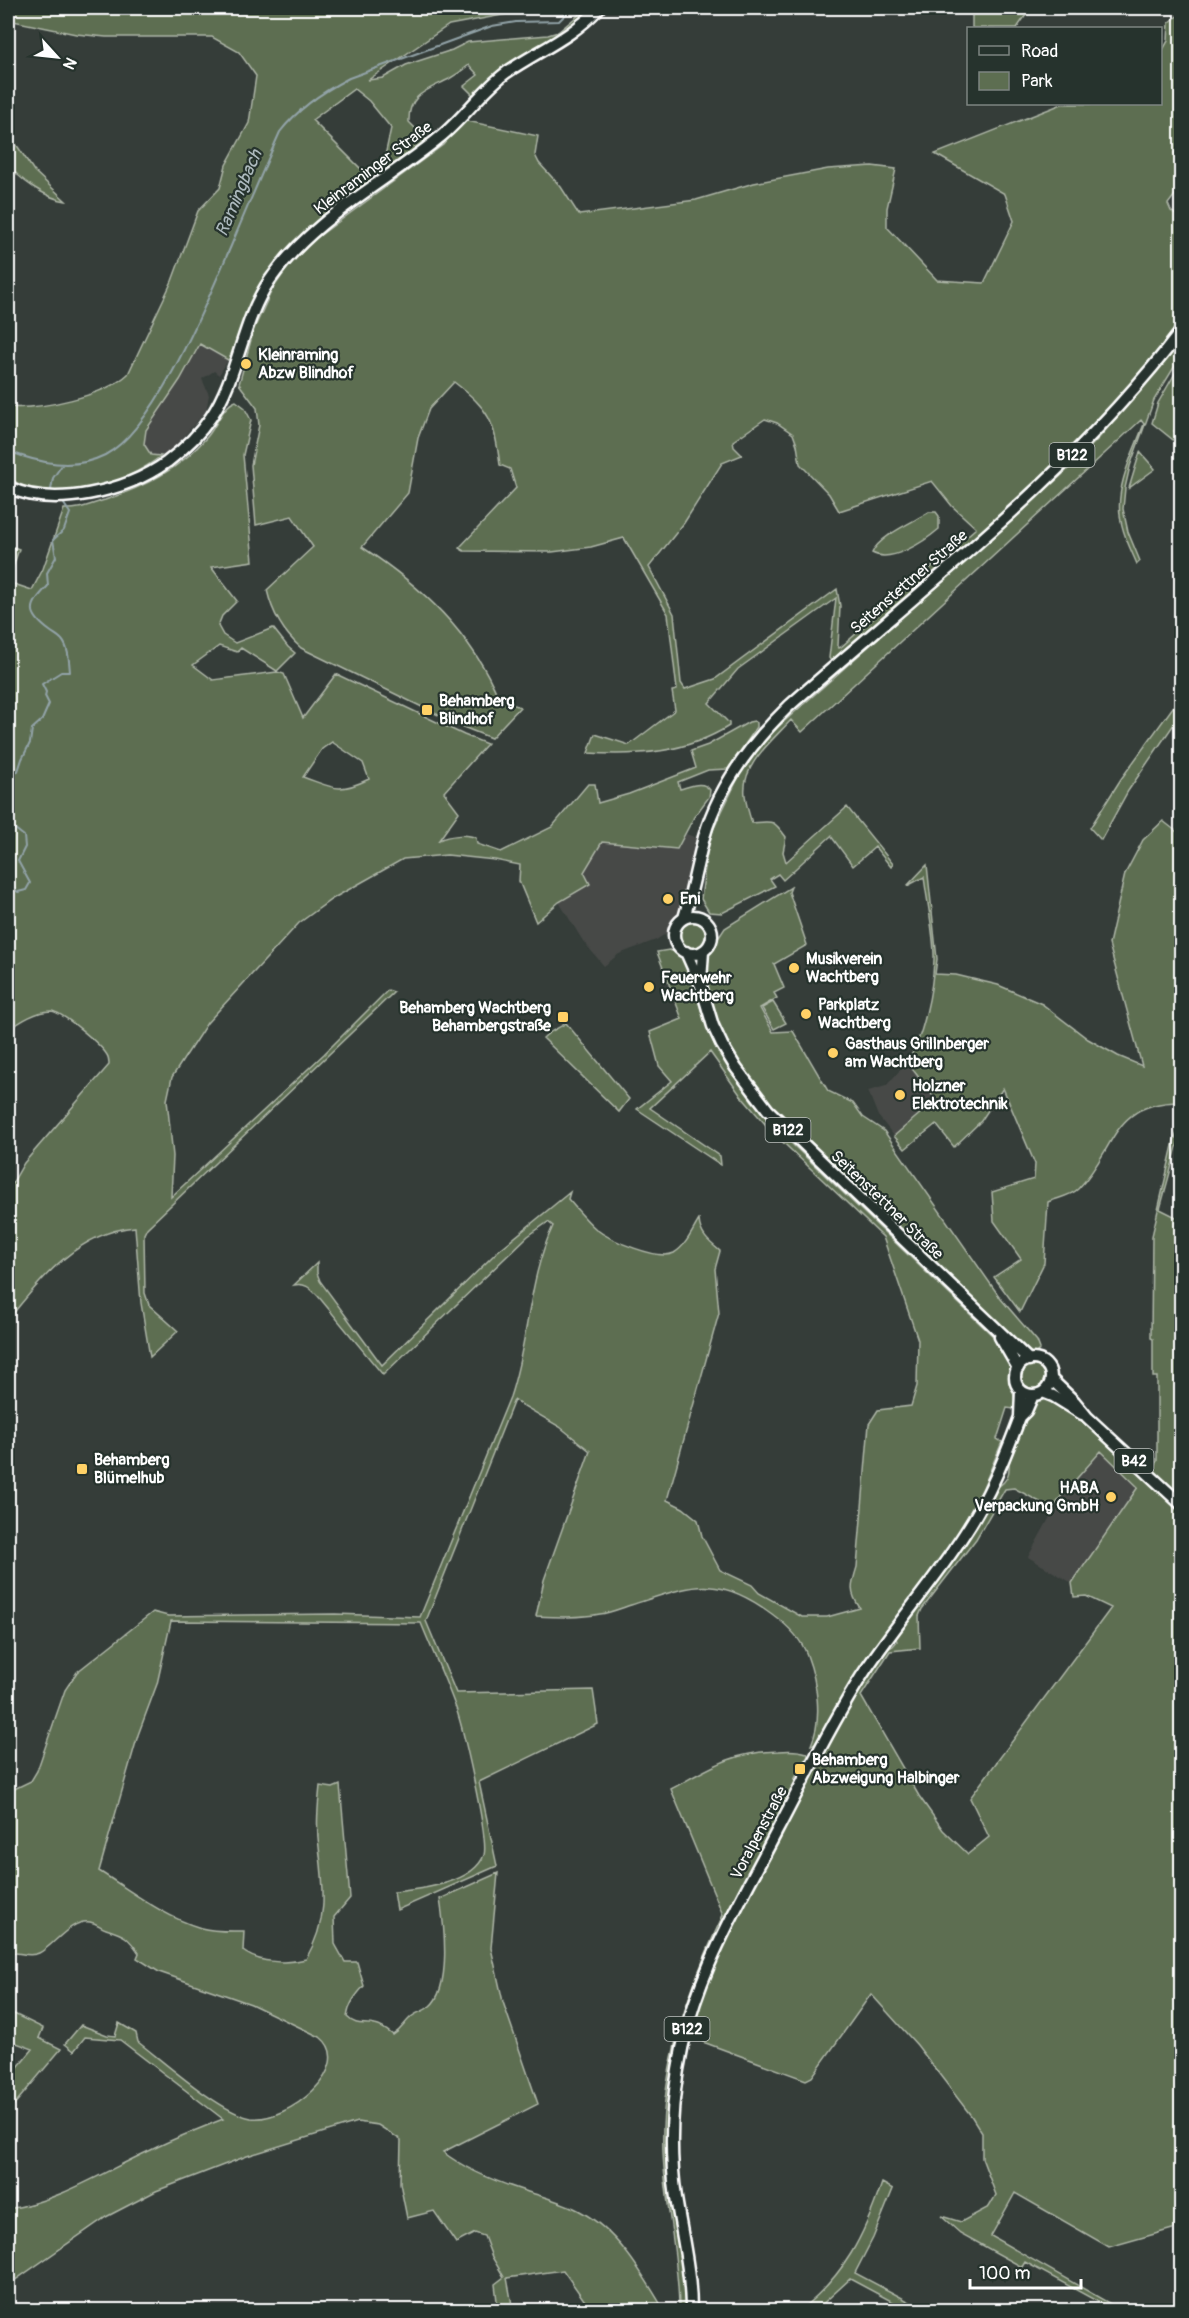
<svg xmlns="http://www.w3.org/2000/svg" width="1189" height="2318" viewBox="0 0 1189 2318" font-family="Pangolin,sans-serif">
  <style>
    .built { fill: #474947 }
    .green { fill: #5d6e51; stroke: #aeb6a8; stroke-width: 1.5; fill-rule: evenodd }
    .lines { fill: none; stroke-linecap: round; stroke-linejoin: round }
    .stream { stroke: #92a3a8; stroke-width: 2 }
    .major-casing { stroke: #fff; stroke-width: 15 }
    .major { stroke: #26332d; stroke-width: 10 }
    .poi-dot { fill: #ffd166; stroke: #26332d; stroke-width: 2 }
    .labels { text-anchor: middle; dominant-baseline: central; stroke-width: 4.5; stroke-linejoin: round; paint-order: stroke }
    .shield { fill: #26332d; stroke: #bec2c0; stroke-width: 1.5 }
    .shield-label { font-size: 15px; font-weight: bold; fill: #fff }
    .street-label { font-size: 16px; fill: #fff; stroke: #26332d }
    .poi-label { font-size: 16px; font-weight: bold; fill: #fff; stroke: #26332d; text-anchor: start }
    .water-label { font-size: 18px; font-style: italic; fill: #adbabe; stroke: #26332d }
  </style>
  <rect width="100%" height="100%" fill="#353d39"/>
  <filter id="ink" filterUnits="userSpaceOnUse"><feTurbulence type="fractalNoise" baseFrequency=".0167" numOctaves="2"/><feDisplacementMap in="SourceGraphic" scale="12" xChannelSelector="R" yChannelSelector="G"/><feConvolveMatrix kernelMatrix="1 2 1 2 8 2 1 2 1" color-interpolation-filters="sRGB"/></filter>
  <g filter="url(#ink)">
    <path class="built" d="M200,343L228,360L219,375L214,371L202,379L209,395L206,411L170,452L161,456L151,455L144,444L146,430L180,380Z
      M686,834L697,838L683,911L667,933L656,940L619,954L604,966L583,941L559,902L589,884L584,872L602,842L677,849Z
      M907,1062L936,1100L894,1136L878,1116L868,1091L886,1086Z
      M1101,1451L1139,1487L1072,1583L1028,1557L1062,1495Z"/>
    <path class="green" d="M8,8H539L449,25L368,80L383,78L406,65L452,50L468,42L548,35L558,32L587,8H594L591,12L474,96L464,86L478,75L469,65C463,70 456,75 449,79C428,90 408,94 409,122L429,142L389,170L384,161L391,128L369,101L354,89L312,120L373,181C330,210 288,241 260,287C247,308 240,332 232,355L228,360L200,344L180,380L146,430L144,444L151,455L161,456C122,486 51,509 8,477V407C39,410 105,396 128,374L172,281L198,211L220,188L226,165L249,123L256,76L239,52L212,37H106L76,34L8,20Z
      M972,8H1034L1026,15L1017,28H972Z
      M1181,13V149L1174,153L1181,164V187L1168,204L1171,211L1181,219V320L1168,337L1132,383L1053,465L980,532L831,661L829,658L836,598L738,669L709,703L729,723V726C686,753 638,756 588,753L595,734L629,745L675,710L672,691L677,690L668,614L624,538L591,547L552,552L464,551L459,548L516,488L510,469L500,465C494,420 490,410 454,382L429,409L418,438L408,493L362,547C421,586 472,633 499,699L520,707L491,738L463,727L301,648C284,633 272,612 267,590L313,547L292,516L256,525L251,465L259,425L257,408L239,384L254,329L272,290L288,267L311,242L443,145L462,120L538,136L535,155L539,163L561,187L579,215L696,200L754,183L828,169L872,166L896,169L887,208V227L937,280L984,283L1014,221L1005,194L935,154L1062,104H1160L1161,53L1168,41L1169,23ZM765,419L777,423L793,434L797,445L800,464L829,494L839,511L932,481L952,506L976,528L841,647L839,648L838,646L840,606L837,589L715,679L685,689L681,683L674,614L649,567L684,523L722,463L742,455L734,447L733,441Z
      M8,135L18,147L34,171L66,201C48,199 17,179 8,163C5,156 7,142 8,135Z
      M1181,342V356L1154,400L1130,466L1125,488L1123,509L1128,532L1140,561L1137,564C1130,548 1122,532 1120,515C1116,484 1134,451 1144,424L1141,420L802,732L791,720C773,740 741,765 745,795C746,804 749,814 752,823C773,821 773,819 786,837L783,852L786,862L847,807L893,864L891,867L875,847L853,866L831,836L783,880L778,874L770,879L775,886L722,913L709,912L701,899L707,852L713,830L742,770L770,734L1062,475L1099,438Z
      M1181,363V424L1174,431L1181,439V451L1178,444L1152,423L1158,403Z
      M236,401L244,407L251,420L243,455L253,561L211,567L237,601L222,616L218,626L223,635L235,643L273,628L288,647L295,653L277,671L241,648L237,652L219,646L193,665L213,680L277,672L284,674L303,718L336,674L464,735L487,744L444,792L459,812L439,840C448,836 466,833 476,838L477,844L501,852L552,827L588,784H595L598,803L629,794L696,768L691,751L708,745L749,722L754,721L757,723V727L728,769L708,770L678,782L680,789C691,786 703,780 710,790L709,797L694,817L677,849L602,842L584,872L590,884L559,902L536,922L519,881L520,865L495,860L447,855L403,859L332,899L299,923L207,1023L172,1077L167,1100L173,1156L171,1197L324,1054L388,990L394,992L147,1228L144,1234L145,1293L149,1305L178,1331L150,1357L141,1303L135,1227C79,1232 41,1278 8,1320V1191L24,1163L109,1065C109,1062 109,1058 107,1055C101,1045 63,1012 51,1011C36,1011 20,1022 8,1030V545L19,549L8,582L32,590L43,569L64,509C79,510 91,504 105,500C144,487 180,469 207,437C216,427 223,405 236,401ZM332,742L363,763L369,779C338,794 334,788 303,777L322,749Z
      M1140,452L1155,469L1129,488Z
      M929,512H936L939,516V529C925,541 891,564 872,553C879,536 913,522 929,512Z
      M1181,696V714L1128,791L1101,840L1090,828L1121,779Z
      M1163,821L1181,835V1102C1110,1102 1117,1149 1078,1189C1071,1196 1057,1198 1048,1202L1044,1263L1020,1312L994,1277L1021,1259L994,1221L992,1192L1034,1179L1035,1164L1003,1088L981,1121L954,1147L936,1124L905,1149L894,1136L936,1100L907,1062C923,1040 933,988 934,960C935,938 927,901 924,877L907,886L927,865L937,959L935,974L956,975L998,985L1042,1004L1088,1039L1118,1056L1142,1066L1109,944L1125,874L1143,840Z
      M791,887L789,892L807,945L774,964L784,988L774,993L777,998L760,1008L773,1032L793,1031L828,1091L853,1103L863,1117L884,1131L1001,1299L1037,1341L1040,1349L1035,1354C1020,1353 996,1322 985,1310L768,1102L731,1050L715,1013L707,984L704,970L706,957L725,928Z
      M679 935a14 14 0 1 1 28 0a14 14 0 1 1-28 0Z
      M669,950L678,953L686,960L705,1023L715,1046L752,1101L789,1141L994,1337L1011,1362L1010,1380L1015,1400L1014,1409L1007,1408L997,1439L1002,1442L982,1490L951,1546L863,1665L815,1744L811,1745C823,1718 817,1682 807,1655C801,1638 787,1625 772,1614C716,1572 691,1586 631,1605C621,1608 610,1613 600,1614C579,1618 557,1617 536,1616L544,1580L590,1451L560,1427L514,1400L426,1621L456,1693L593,1690L598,1724L479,1782L497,1866L397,1910L394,1892C420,1889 473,1884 484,1855C489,1839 462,1722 454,1703C444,1676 432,1650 421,1623L171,1621L157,1684L138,1735L99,1871C131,1891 164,1917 201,1928C215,1932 230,1931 244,1931L243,1951C258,1963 288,1964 306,1959C329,1919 324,1889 319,1847C316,1826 318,1806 320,1786L333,1788L340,1785L350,1898L334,1917L335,1944L345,1962H357L364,1986C355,1996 349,2004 347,2017C357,2027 363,2022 375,2025C382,2026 388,2031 393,2035C401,2030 403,2025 409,2019C415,2012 423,2012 429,2007C452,1989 444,1924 440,1899L498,1873L491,1948L503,2002L538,2104L443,2152C466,2170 494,2181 522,2190C540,2196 560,2201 578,2210C618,2231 642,2273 664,2310H591L563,2270L507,2278L513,2310H494L497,2301L495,2284L504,2277L492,2257L484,2236L475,2233L456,2243L434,2211L407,2218L400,2183L401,2140L378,2125L357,2122L247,2156L156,2191L106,2217L8,2285V2209C60,2201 103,2172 151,2150C174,2138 199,2129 223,2119L120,2040L85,2037L74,2051L65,2044L81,2025L107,2035L115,2036L119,2023L136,2033L138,2042C164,2062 221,2113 251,2118C288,2123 357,2066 320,2037L251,2004L159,1972L137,1958L139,1953C128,1937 125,1935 106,1929C100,1927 97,1923 90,1922C70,1919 53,1947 39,1953C29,1958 18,1951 8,1953V1792L31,1781L37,1771L65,1690L77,1672L153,1612L168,1616L335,1614L420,1617L510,1397C529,1341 528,1279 553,1226L548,1222L528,1236L383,1375L318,1296C310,1288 306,1283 294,1285L317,1263V1273L320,1281L382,1365L498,1251L570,1192L568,1199C577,1209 586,1220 596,1229C609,1240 659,1261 674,1253C686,1246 692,1231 699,1220C700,1235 709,1242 720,1251L715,1269L719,1313L667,1500L683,1508L698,1520L702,1536L720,1570L752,1585L759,1593L802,1617H827L860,1608C849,1592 851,1586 857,1567L869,1424L878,1410L911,1406L917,1386L918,1340L883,1237L772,1132L741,1096L710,1052L650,1108L720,1156L721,1165L637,1109L672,1081L659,1066L650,1032L682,1019L657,952Z
      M773,1002L786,1023L774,1029L762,1008Z
      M566,1023L629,1099L619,1112L543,1038C551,1030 558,1029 566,1023Z
      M1181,1122V1132L1160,1209L1182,1220L1181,2310H1177C1174,2283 1179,2255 1176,2228L1109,2247L1015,2193L991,2236L1121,2310H1113L1025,2262L1022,2267L960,2233L941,2216L961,2222L989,2207L996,2195L982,2158V2133L972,2117L917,2045L871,1994L812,2077L806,2080L703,2042L706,2035L694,2033L692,2030C709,1963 743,1904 775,1843L766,1839L724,1918L705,1963L668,2124L687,2302V2310H679C679,2257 665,2205 663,2152C660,2068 688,1990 723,1915L671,1789C711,1767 732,1752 779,1751C789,1750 798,1750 807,1753L808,1756L794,1780L803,1793L820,1763L823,1765C822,1734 866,1678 884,1651L893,1646L897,1641L895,1636C932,1587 969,1539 999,1486C1007,1481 1010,1474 1009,1464C1014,1449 1026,1400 1043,1398C1051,1397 1059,1404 1065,1407L1146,1477L1157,1461V1377H1153V1339L1151,1338L1152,1236L1174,1141ZM1101,1451L1138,1487L1072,1583L1074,1597L1086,1596L1111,1608L970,1798L989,1837L968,1854L943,1830L919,1796L861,1696L890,1651L920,1648L919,1616L922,1609L976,1539L1005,1489L1014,1488L1053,1509L1062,1495Z
      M1032,1364L1043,1369L1045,1377L1040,1387C1028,1392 1019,1383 1022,1371Z
      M8,2011L43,2028L39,2038L61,2049L8,2112V2079L33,2049L8,2040Z
      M882,2183L893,2189L873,2238L855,2273L925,2310H908L850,2279L816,2310H800C845,2275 864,2236 882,2183Z"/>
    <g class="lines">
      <path class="stream" d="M8,451C39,463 73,471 105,455C156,429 208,299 231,246C247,208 263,170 280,132C297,110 324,91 349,78L492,26L516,22L559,21L572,8
        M54,493L51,490L53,478L62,465
        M8,782H11V772L18,771L22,759L30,743L32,729L42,720L49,704L45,696L46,692L42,684L61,672H70C69,662 69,648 62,640C59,636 54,634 50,631C26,613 29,606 48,586L47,573L56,557L53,540L64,530L70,513L62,501
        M8,804L9,824L24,836L25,847L18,861L30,883L26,890L18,892L13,888L8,891"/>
      <defs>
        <path id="major" d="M8,487C53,509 127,491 167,462C184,449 199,435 211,417C239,375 241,322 270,280C313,218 382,185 439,138C464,118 481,91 507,72C541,49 570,39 599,8
          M674 935a19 19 0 1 1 38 0a19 19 0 1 1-38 0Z
          M684,918C692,891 697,864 704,837C719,785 751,743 789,706C925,586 1072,475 1182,330
          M686,952L701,986L713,1026L722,1045L736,1068L768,1110L1029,1360
          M701,981L703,951
          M1000,1337L1018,1368
          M1015 1377a18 18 0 1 1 36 0a18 18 0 1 1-36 0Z
          M1051,1379L1074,1401L1087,1417L1182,1505
          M1043,1392L1053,1396L1082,1414
          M1020,1417L1021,1391
          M691,2310C691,2273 682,2235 676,2198C670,2156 671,2111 678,2070C692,1980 737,1908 778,1829C805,1778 830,1726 861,1677C893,1627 933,1583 965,1533C989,1497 1005,1457 1020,1417L1026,1411L1033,1395"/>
      </defs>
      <use href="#major" class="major-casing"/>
      <use href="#major" class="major"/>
    </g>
  </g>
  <g class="poi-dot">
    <circle cx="246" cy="364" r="6"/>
    <rect x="421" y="704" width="12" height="12" rx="3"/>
    <circle cx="668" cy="899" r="6"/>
    <circle cx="794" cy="968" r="6"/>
    <circle cx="649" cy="987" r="6"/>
    <circle cx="806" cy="1014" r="6"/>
    <rect x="557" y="1011" width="12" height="12" rx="3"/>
    <circle cx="833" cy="1053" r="6"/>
    <circle cx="900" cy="1095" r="6"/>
    <rect x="76" y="1463" width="12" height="12" rx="3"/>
    <circle cx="1111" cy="1497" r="6"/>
    <rect x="794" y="1763" width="12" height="12" rx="3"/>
  </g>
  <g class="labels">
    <g class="shield">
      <rect x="1049.5" y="443" width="45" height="24" rx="4.5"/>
      <rect x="765.5" y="1118" width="45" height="24" rx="4.5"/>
      <rect x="1114.5" y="1449" width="39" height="24" rx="4.5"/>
      <rect x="664.5" y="2017" width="45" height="24" rx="4.5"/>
    </g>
    <g class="shield-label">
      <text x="1072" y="455">B122</text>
      <text x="788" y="1130">B122</text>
      <text x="1134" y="1461">B42</text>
      <text x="687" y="2029">B122</text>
    </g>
    <g class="street-label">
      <text transform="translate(373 168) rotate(-37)">Kleinraminger Straße</text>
      <text transform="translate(909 582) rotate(-41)">Seitenstettner Straße</text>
      <text transform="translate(887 1205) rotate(44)">Seitenstettner Straße</text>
      <text transform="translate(759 1833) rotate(-62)">Voralpenstraße</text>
    </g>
    <g class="poi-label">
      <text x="258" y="355">Kleinraming<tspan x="258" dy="18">Abzw Blindhof</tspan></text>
      <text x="439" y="701">Behamberg<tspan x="439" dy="18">Blindhof</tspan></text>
      <text x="680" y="899">Eni</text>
      <text x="806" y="959">Musikverein<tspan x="806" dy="18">Wachtberg</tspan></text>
      <text x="661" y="978">Feuerwehr<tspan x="661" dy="18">Wachtberg</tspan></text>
      <text x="818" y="1005">Parkplatz<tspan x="818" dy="18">Wachtberg</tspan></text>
      <text x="551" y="1008" text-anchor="end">Behamberg Wachtberg<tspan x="551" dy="18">Behambergstraße</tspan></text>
      <text x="845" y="1044">Gasthaus Grillnberger<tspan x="845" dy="18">am Wachtberg</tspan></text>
      <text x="912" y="1086">Holzner<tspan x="912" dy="18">Elektrotechnik</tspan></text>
      <text x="94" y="1460">Behamberg<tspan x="94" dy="18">Blümelhub</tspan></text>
      <text x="1099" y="1488" text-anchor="end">HABA<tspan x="1099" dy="18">Verpackung GmbH</tspan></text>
      <text x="812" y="1760">Behamberg<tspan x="812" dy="18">Abzweigung Halbinger</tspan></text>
    </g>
    <g class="water-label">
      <text transform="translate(239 193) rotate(-67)">Ramingbach</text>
    </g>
  </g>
  <rect width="1189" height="2318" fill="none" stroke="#26332d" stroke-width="30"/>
  <rect x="15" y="15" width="1159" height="2288" fill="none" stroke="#fff" stroke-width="2" filter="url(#ink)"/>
  <rect x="967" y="27" width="195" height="78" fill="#26332d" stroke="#7d8581" stroke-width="1.5"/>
  <rect x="979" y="46" width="30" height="9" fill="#26332d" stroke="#7d8581" stroke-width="1.5"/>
  <text x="1021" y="57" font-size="18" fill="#ffffff">Road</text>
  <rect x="979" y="72" width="30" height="18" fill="#5d6e51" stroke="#7d8581" stroke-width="1.5"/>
  <text x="1021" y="87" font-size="18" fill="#ffffff">Park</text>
  <g transform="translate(57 57) rotate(117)" stroke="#26332d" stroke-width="4.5" paint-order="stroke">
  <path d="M0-4.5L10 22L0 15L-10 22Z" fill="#ffffff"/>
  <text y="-9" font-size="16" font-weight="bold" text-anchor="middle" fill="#ffffff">N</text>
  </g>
  <path d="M970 2279v9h111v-9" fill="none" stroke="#ffffff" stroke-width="3"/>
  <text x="979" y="2279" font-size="18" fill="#ffffff" stroke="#26332d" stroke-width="4.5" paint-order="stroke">100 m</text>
</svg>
